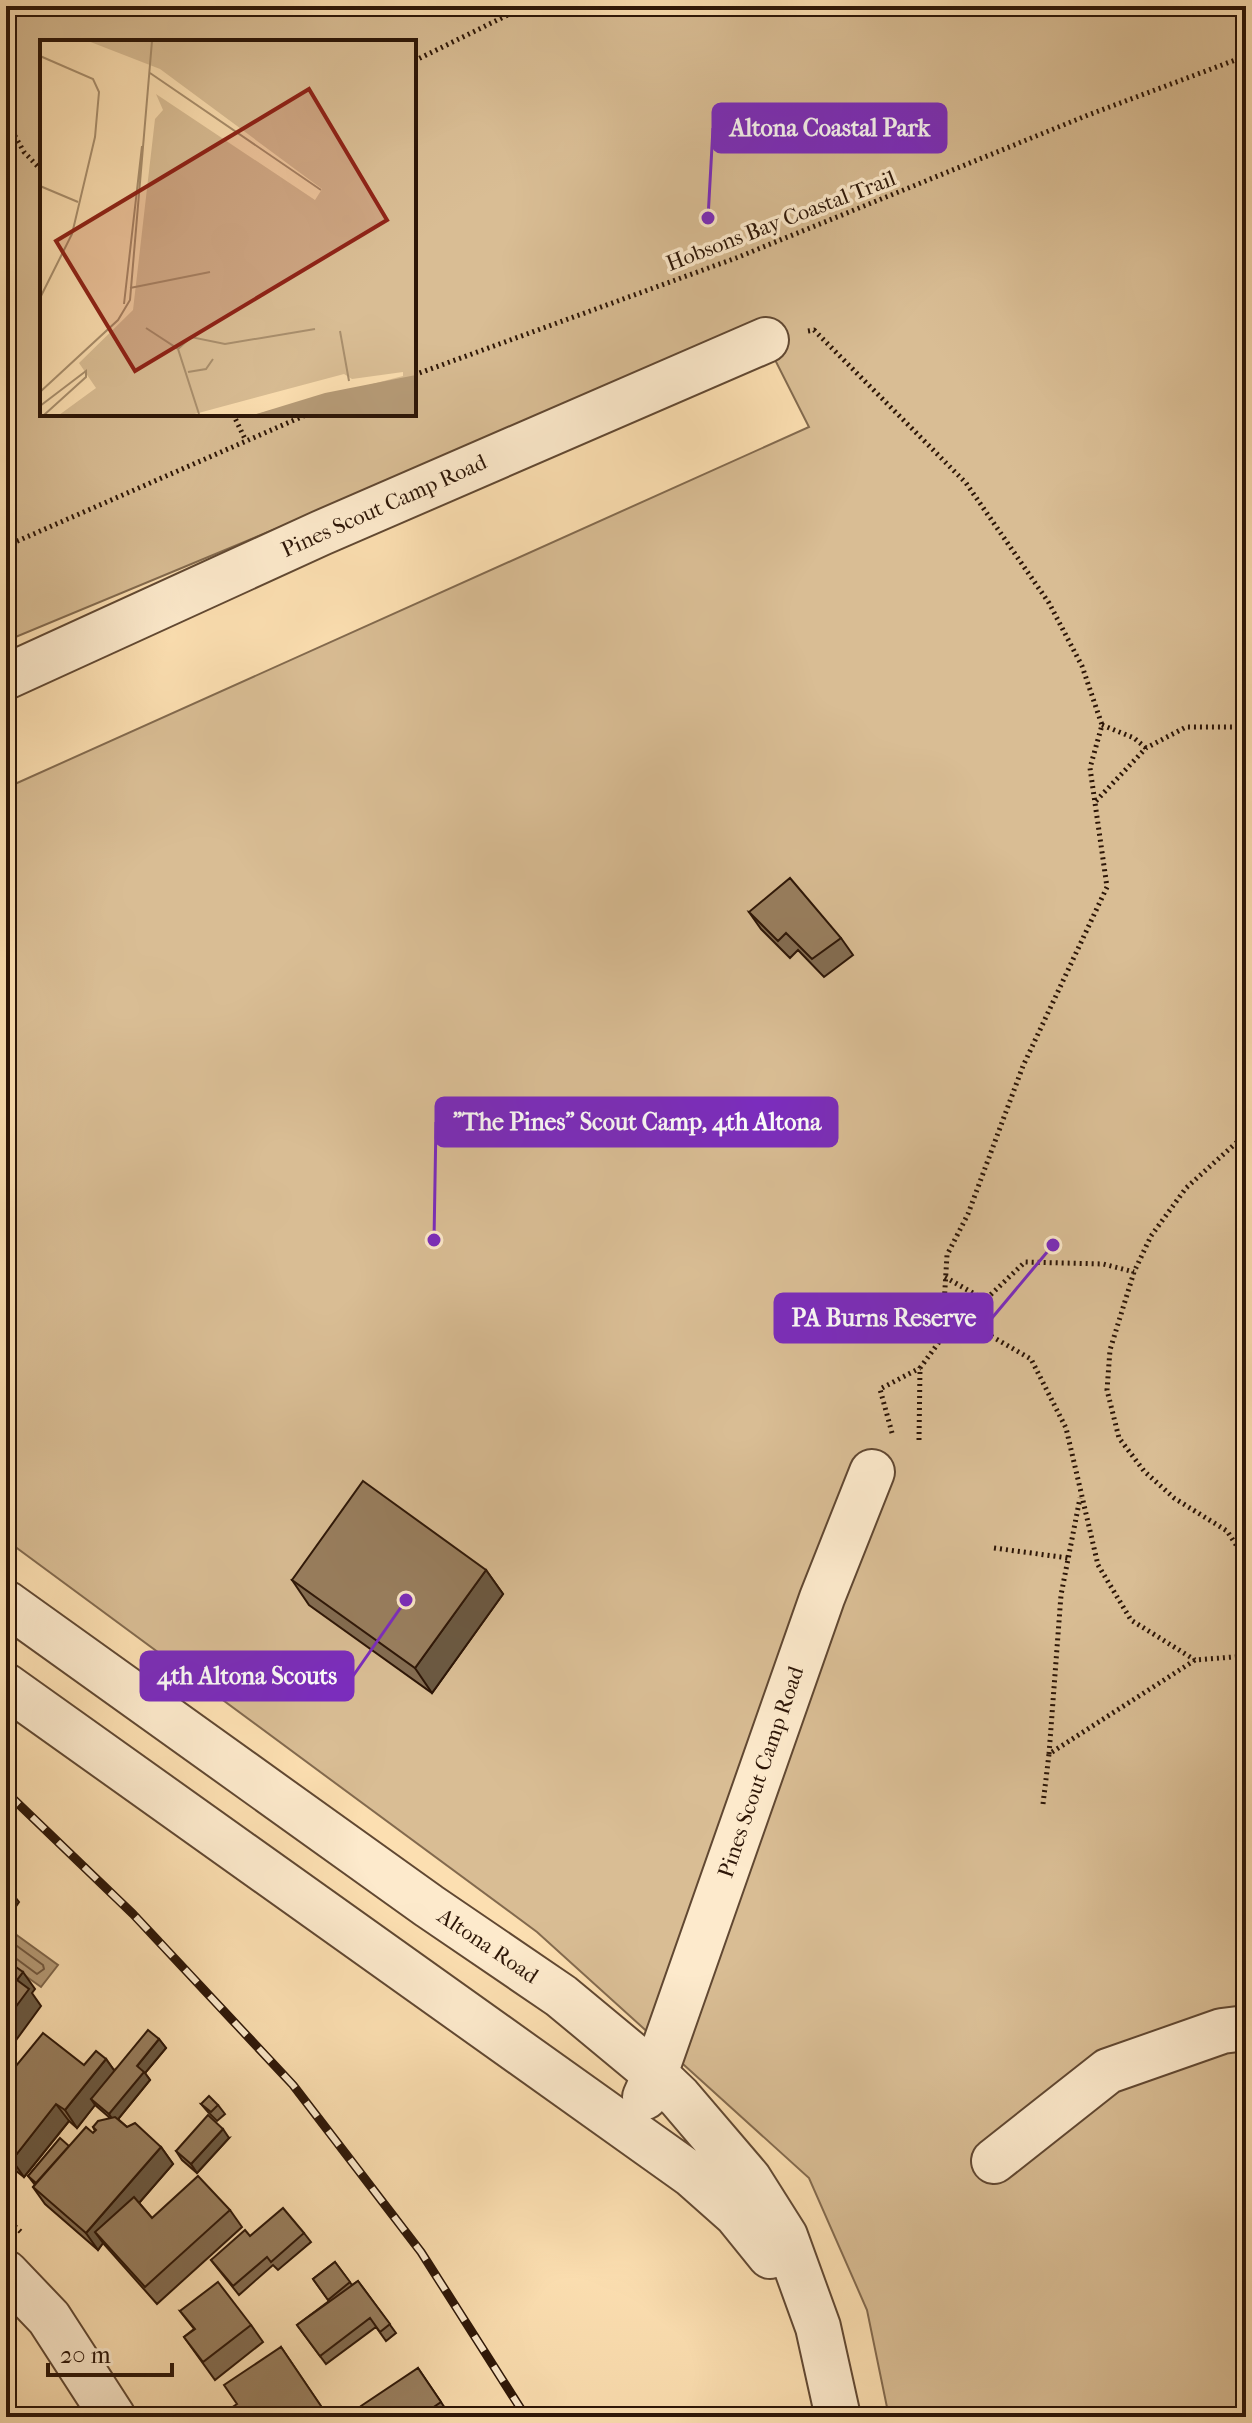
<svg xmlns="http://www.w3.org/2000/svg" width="1252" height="2423" viewBox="0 0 1252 2423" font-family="'IM FELL French Canon',serif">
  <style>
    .green { fill: #d9bd94; stroke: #836a4e; stroke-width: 2; fill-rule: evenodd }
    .water { fill: #b69b77; stroke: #7f664a; stroke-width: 2 }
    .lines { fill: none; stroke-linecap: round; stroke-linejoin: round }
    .shore { stroke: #72583f; stroke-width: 2 }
    .minor-casing { stroke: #614832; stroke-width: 48 }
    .path { stroke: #2d1607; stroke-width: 5; stroke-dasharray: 2 4; stroke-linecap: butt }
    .minor { stroke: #fdeacc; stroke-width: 44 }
    .rail-casing { stroke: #2d1607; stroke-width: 9 }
    .rail { stroke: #fdeacc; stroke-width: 6; stroke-dasharray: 18; stroke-linecap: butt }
    .wall { fill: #846d52; stroke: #2d1607; stroke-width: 2 }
    .shaded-wall { fill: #6b5942; stroke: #2d1607; stroke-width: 2 }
    .building { fill: #997f5f; stroke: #2d1607; stroke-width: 2 }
    .labels { text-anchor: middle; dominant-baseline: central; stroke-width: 7; stroke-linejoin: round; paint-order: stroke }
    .street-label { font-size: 22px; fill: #2d1607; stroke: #fdeacc }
    .inset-road { fill: none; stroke: #a98f6d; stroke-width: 2 }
    .view { fill: #8f2418; fill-opacity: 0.15; stroke: #8f2418; stroke-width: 4 }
    .inset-edge { fill: none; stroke: #2d1607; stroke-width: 4 }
    .leader { fill: none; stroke: #7b2cbf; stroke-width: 3 }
    .callout-dot { fill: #7b2cbf; stroke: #fdeacc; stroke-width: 3 }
    .callout { fill: #7b2cbf; stroke: #7b2cbf; stroke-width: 3 }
    .callout-label { font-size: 24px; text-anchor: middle; font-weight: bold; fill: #fff }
  </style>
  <rect width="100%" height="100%" fill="#fcdfb1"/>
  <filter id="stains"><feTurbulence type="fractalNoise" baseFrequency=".0025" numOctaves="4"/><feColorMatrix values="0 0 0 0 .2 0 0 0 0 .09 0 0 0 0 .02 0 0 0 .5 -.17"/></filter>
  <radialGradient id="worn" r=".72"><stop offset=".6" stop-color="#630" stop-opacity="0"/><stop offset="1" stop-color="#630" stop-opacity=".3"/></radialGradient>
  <path class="green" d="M6,6H1246V2417H889L867,2310L809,2178L537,1932L6,1540V788L809,427L759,328L6,641ZM42,42H414V414H42Z"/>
  <path class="water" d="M7,1928L58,1965L41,1987L6,1962Z"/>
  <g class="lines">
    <path class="shore" d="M6,1938L43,1965L44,1969L37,1974L14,1957L6,1956"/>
    <defs>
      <path id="minor" d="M6,677L321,533L766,340
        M6,1603L429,1906L561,1996L655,2074L679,2097L749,2179L785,2236L818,2327L838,2417
        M6,1686L692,2175L736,2214L770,2256
        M645,2097L655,2074L822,1598L872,1472
        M994,2161L1108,2071L1222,2031L1246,2028
        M6,2273L49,2318L113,2417"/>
    </defs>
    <use href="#minor" class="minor-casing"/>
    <path class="path" d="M414,61L526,6
      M6,120L24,152L42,171
      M808,331L814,330L966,483L1049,603L1082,666L1102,725L1090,768L1107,887L1023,1066L968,1214L947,1255L942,1338
      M414,375L736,258L1088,115L1246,56
      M233,414L246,441
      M6,546L308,414
      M1102,725L1134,738L1146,748
      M1096,801L1146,748L1186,727H1246
      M1246,1134L1186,1188L1151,1236L1134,1272L1110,1350L1107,1390L1119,1438L1144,1471L1174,1498L1227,1531L1246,1560
      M945,1277L985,1300L1025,1262L1103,1264L1134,1272
      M977,1328L985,1300
      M892,1433L880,1389L920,1368
      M919,1440L920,1368L942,1338L977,1328L1031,1359L1066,1428L1098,1565L1131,1620L1195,1660
      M994,1548L1068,1558
      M1049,1754L1061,1595L1080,1498
      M1043,1804L1049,1754L1195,1660L1246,1656
      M6,2218L22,2233"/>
    <use href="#minor" class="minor"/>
    <defs>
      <path id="rail" d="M6,1792L133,1914L293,2085L421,2252L526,2417"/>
    </defs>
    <use href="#rail" class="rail-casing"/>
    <use href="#rail" class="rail"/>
  </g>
  <path class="wall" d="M749,912L841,938L853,955L824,977L798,950L790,958L761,929Z
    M486,1570L503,1594L432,1693L309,1605L292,1580Z
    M159,2039L166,2048L145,2073L150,2080L118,2119L127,2127L161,2147L173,2164L139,2203L152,2218L230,2210L242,2227L157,2304L103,2243L98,2250L45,2204L33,2187L35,2185L28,2176L69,2146L93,2133L95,2131L93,2127L110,2118L95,2105L77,2128L69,2121L24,2177L6,2163V2078L84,2065L106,2059L114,2070Z
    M201,2104L218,2105L225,2114L217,2121L208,2112Z
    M229,2138L197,2173L182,2160L176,2151Z
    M304,2233L311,2242L278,2270L273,2265L239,2295L211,2260L250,2236Z
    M335,2262L352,2285L358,2281L396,2333L386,2341L376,2327L326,2364L297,2325L329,2301L313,2279Z
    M180,2311L251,2325L263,2342L215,2380L184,2337L194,2329Z
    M281,2347L328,2417H233L237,2404Z
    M418,2368L447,2411L439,2417H368Z"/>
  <path class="shaded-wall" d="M486,1570L503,1594L432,1693L415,1668Z
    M12,1893L19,1902L6,1921V1903Z
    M23,1972L35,1989L32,1993L41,2006L14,2043L16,2046L6,2060V2020L17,1980Z
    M159,2039L166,2048L145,2073L150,2080L115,2123L109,2114L137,2066Z
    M106,2059L118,2076L91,2099L95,2105L77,2128L65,2110Z
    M56,2104L69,2121L24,2177L12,2160Z
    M223,2129L229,2138L197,2173L191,2164Z
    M161,2147L173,2164L105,2242L95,2232L103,2243L98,2250L86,2233Z"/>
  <path class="building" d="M790,878L841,938L812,959L786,933L778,941L749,912Z
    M363,1481L486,1570L415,1668L292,1580Z
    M6,1889L12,1893L6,1903Z
    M6,1960L23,1972L17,1980L29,1989L6,2020Z
    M148,2030L159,2039L137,2066L144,2072L109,2114L91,2099Z
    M43,2033L84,2065L96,2051L106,2059L65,2110L56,2104L12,2160L6,2155V2078Z
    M209,2096L218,2105L211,2112L201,2104Z
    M208,2115L223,2129L191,2164L176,2151Z
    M115,2117L127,2127L135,2123L161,2147L86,2233L33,2187L86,2127L93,2133L96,2130L93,2127L98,2121Z
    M60,2138L69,2146L36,2183L28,2176Z
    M198,2176L230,2210L145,2287L95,2232L134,2197L152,2218Z
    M283,2208L304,2233L271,2262L267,2257L233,2286L211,2260L245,2230L250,2236Z
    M335,2262L350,2282L328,2300L313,2279Z
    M358,2281L390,2324L380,2332L370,2318L320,2356L297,2325Z
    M218,2282L251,2325L203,2362L184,2337L195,2329L180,2311Z
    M281,2347L323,2409L311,2417H233L228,2410L237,2404L224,2385Z
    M418,2368L441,2402L419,2417H368L361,2406Z"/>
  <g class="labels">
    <g class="street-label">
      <text transform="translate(781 221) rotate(-21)">Hobsons Bay Coastal Trail</text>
      <text transform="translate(384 506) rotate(-24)">Pines Scout Camp Road</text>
      <text transform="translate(761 1772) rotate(-71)">Pines Scout Camp Road</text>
      <text transform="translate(488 1946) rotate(34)">Altona Road</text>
    </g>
  </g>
  <g transform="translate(40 40)">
    <rect width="376" height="376" fill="#fcdfb1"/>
    <path d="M48,1H376V375H213L363,336V332L312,339L304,334L151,375H19L56,348L39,323L93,270L115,79L123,70L116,54L275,160L282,149L120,29Z" fill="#d9bd94"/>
    <path d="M376,335V375H213L285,353Z" fill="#b69b77"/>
    <path class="inset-road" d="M0,16L53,39L59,52L55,97L32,194L0,258M110,33L281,150M0,146L38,162M90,248L170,232M84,264L102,106M106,288L138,309L159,374M300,291L309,341M138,309L151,297L185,304L275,289M148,332L166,329L173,319M0,352L78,280L90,260L112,1M0,366L46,331V337L4,375"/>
    <path class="view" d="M269,49L347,180L95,331L16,201Z"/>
    <rect width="376" height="376" class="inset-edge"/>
  </g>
  <path class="leader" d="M708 218L713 128M434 1240L436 1122M1053 1245L992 1318M406 1600L353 1676"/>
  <g class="callout-dot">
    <circle cx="708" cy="218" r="8"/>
    <circle cx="434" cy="1240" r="8"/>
    <circle cx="1053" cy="1245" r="8"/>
    <circle cx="406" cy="1600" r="8"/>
  </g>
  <g class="callout">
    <rect x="713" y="104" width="233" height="48" rx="8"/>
    <rect x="436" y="1098" width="401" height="48" rx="8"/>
    <rect x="775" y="1294" width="217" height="48" rx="8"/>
    <rect x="141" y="1652" width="212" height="48" rx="8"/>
  </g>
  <g class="callout-label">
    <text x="830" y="136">Altona Coastal Park</text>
    <text x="637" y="1130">"The Pines" Scout Camp, 4th Altona</text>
    <text x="884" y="1326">PA Burns Reserve</text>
    <text x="247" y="1684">4th Altona Scouts</text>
  </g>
  <rect width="1252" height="2423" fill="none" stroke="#fcdfb1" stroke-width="32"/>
  <rect x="8" y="8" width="1236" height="2407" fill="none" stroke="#2d1607" stroke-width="4"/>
  <rect x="16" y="16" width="1220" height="2391" fill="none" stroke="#2d1607" stroke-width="2"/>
  <path d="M48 2363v12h124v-12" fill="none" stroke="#2d1607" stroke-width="4"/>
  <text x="60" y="2363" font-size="24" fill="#2d1607" stroke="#fdeacc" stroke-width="6" paint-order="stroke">20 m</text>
  <rect width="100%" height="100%" filter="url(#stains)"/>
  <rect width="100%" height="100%" fill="url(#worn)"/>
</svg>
